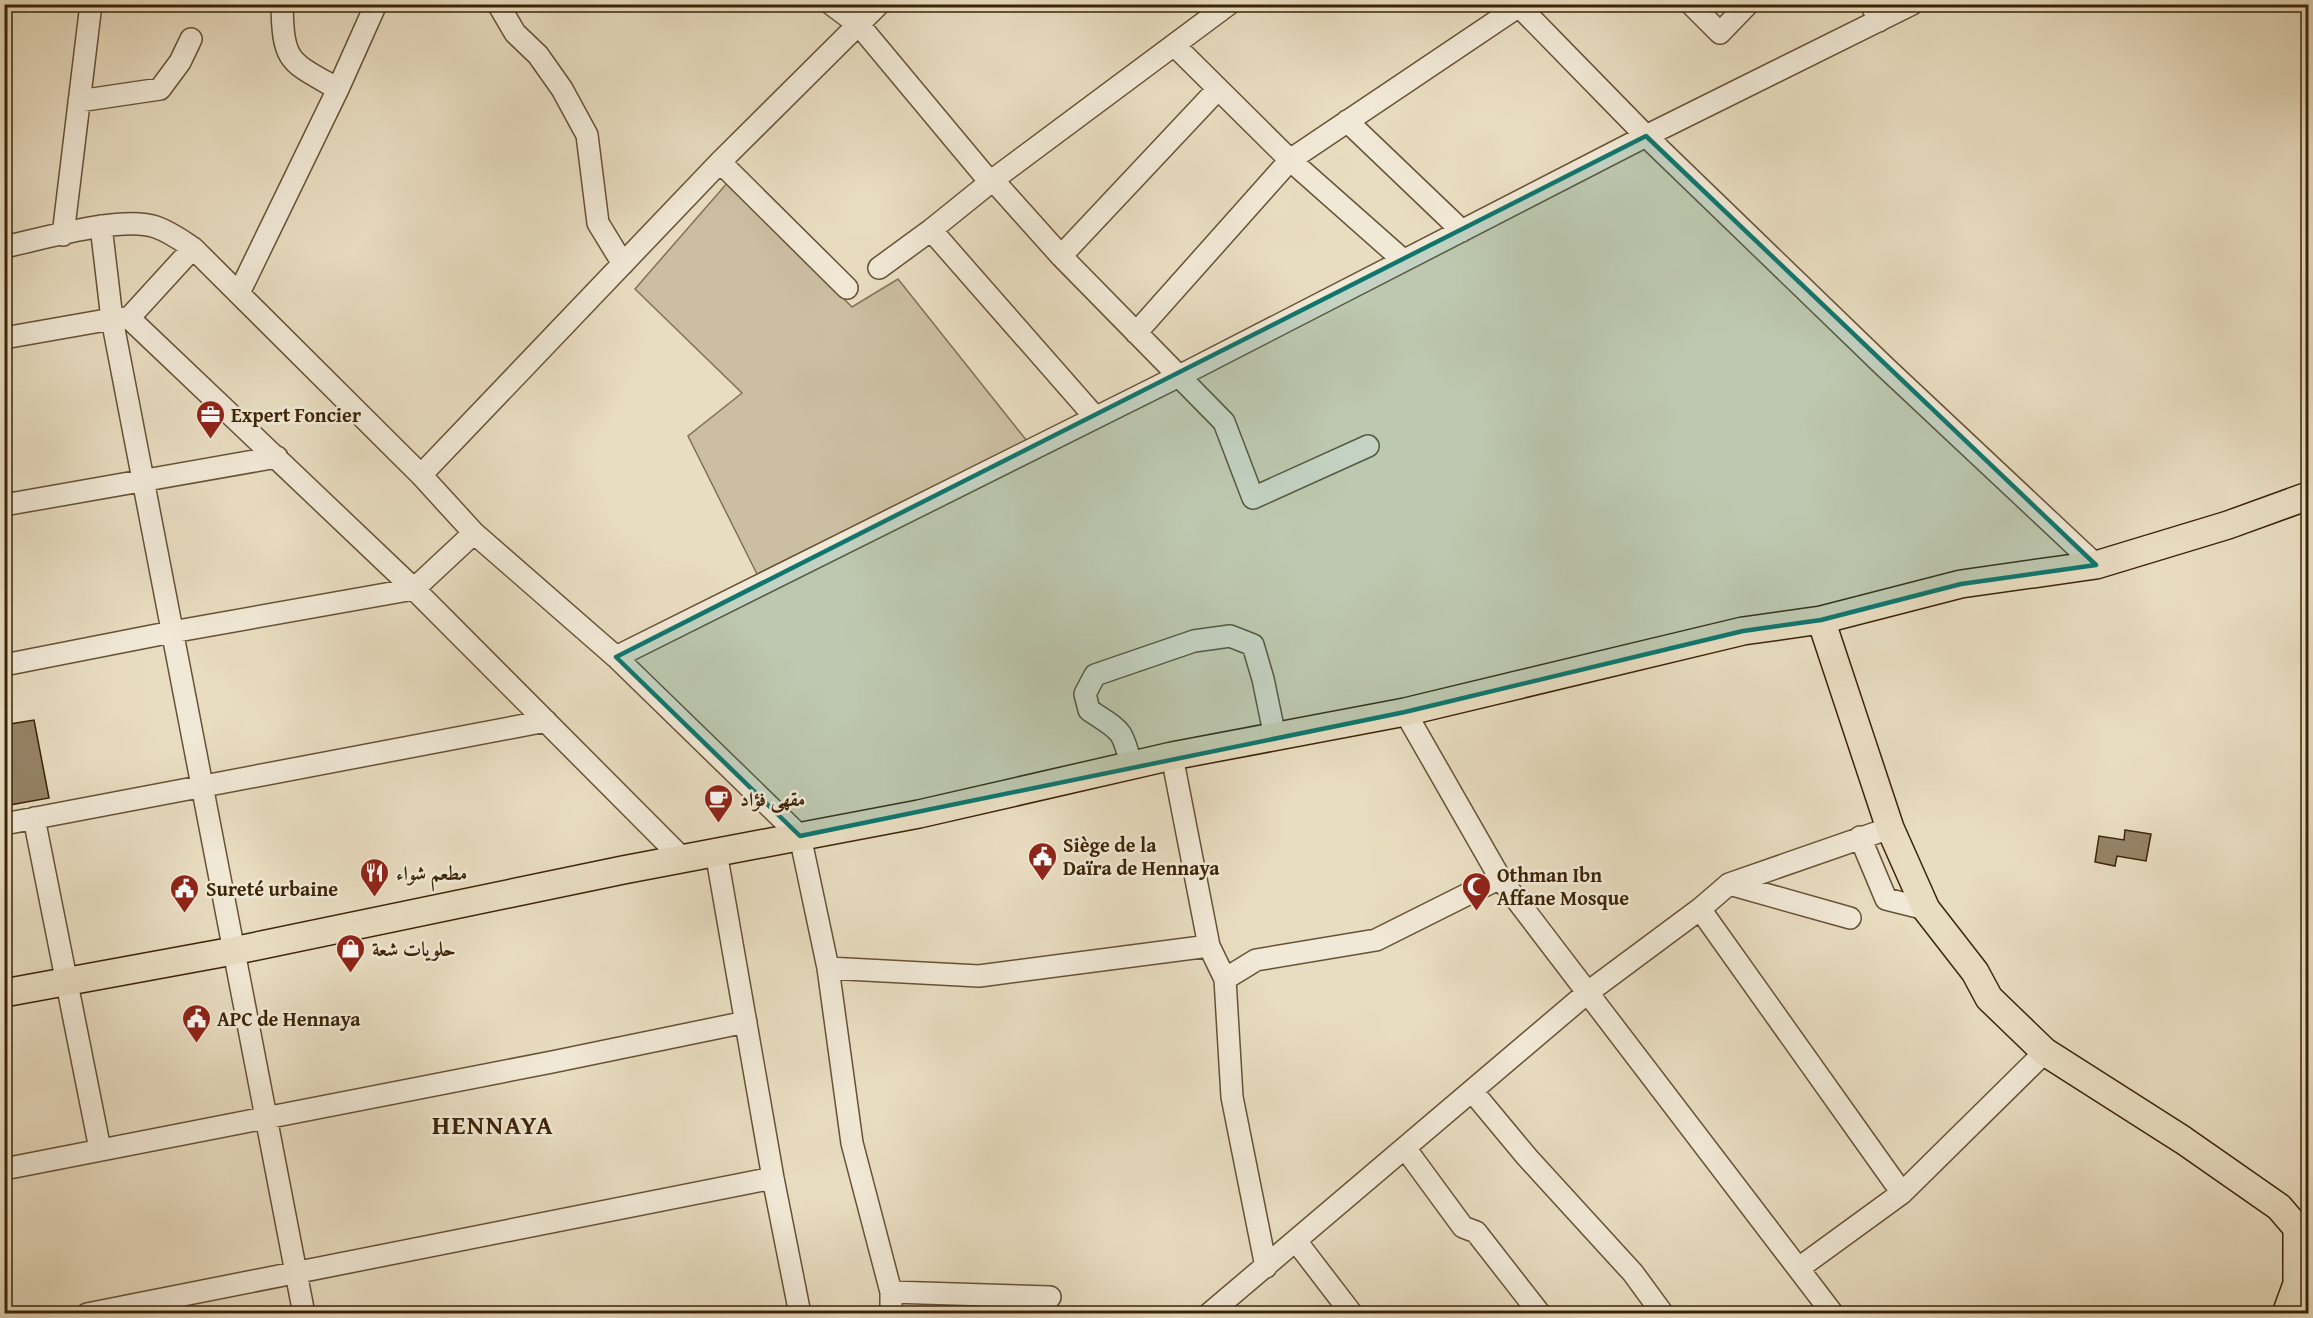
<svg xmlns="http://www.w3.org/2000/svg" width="2313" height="1318" viewBox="0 0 2313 1318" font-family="'Gentium Book Plus',Amiri,serif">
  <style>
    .green { fill: #ccbea1; stroke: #847154; stroke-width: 1.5 }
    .building { fill: #968467; stroke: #3c2406; stroke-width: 1.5 }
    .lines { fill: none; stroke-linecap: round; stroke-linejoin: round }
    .minor-casing { stroke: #675235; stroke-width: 24 }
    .major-casing { stroke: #3c2406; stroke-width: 30 }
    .highway-casing { stroke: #3c2406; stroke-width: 34 }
    .minor { stroke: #f1e9d7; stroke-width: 21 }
    .major { stroke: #e9ddc1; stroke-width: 27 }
    .highway { stroke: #e9ddc1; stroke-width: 32 }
    .marked { fill: #0f766e; fill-opacity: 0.2; stroke: #0f766e; stroke-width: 4.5; stroke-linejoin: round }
    .labels { text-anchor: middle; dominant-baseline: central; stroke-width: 5; stroke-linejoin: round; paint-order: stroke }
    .poi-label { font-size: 20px; font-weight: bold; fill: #3c2406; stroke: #f1e9d7; text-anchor: start }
    .district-label { font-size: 26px; font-weight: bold; letter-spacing: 1.5px; fill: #3c2406; stroke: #f1e9d7 }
  </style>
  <rect width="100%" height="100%" fill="#e9ddc1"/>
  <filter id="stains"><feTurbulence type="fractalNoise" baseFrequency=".00333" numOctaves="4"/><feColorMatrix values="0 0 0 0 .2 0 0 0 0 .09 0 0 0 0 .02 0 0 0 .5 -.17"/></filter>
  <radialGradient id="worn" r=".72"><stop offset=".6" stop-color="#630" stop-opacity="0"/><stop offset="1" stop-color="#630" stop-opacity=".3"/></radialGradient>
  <path class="green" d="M728,182L852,307L898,279L1027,441L757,574L688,436L742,393L635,289Z"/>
  <path class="building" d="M34,720L49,798L4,806V725Z
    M2125,830L2151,834L2146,861L2117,856L2115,866L2095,862L2099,836L2124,840Z"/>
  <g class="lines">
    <defs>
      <path id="minor" d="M282,4C283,63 289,61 338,89
        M498,4L515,33L538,55L562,89L587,135L598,223L623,264
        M831,4L859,25L990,182L993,180L1061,256L1224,422L1253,498L1368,446
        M1517,4L1646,136L1885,367L2096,565
        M1691,4L1720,33L1748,4
        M1871,4L1879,21
        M1174,45L1290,160L1403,260
        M79,101L160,89L180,62L191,39
        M1347,121L1462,231
        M720,162L847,288
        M990,182L1229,4
        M101,226L112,319L304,1314
        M931,230L1095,417
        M63,235L91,4
        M4,247C42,239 122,215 156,227C170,232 181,240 193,248L421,475L474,533L616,657L800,836L828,968L852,1143L891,1292V1314
        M1061,256L1218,89
        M879,268L931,230L993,180
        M239,293L338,89L376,4
        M129,318L414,589L683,859
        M1136,333L1290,160L1522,4
        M4,338L112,319L129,318L193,248
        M421,475L720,162L879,4
        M4,505L277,457
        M616,657L1191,370L1646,136L1912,4
        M4,665L172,632L414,589L474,533
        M1405,712L1500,878L1833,1314
        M1172,756L1209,946L1225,979L1232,1097L1266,1267
        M1131,765C1122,727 1120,731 1089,710L1085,694L1095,675L1194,641L1230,636L1253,645L1263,679L1275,737
        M34,818L100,1149
        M4,824L546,721
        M1860,837L1886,899L1926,909
        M716,852L773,1178L800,1314
        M1729,884L1890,828
        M1700,909L1902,1193
        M828,968L979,976L1209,946
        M1225,979L1256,960L1376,940L1500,878
        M1472,1091L1527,1157L1633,1273L1663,1314
        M1405,1148L1463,1227L1476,1232L1540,1314
        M4,1169L552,1062L746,1022
        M1296,1241L1352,1314
        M1799,1268L1902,1193L2045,1052
        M891,1292L1050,1297
        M87,1314L773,1178
        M1209,1314L1587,993L1700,909L1729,884L1850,918"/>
      <path id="major" d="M1821,620L1890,828L1926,909L1975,972L1989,998L2045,1052L2183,1140L2279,1207L2297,1228L2308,1232
        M4,993L233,951L623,870L919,814L1172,756L1405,712L1743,631L1821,620L1961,584L2096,565L2228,525L2308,496
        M2286,1314L2297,1284V1228"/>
      <path id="highway" d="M2298,1314L2308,1300"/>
    </defs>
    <use href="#minor" class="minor-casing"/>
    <use href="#major" class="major-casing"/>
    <use href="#highway" class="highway-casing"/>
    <use href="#minor" class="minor"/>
    <use href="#major" class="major"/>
    <use href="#highway" class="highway"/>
  </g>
  <path class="marked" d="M1646,136L2096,565L1961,584L1821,620L1743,631L1405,712L800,836L616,657Z"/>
  <defs>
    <symbol id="office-pin" viewBox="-11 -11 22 30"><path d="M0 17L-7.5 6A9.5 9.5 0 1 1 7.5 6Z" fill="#8f2418" stroke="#f1e9d7"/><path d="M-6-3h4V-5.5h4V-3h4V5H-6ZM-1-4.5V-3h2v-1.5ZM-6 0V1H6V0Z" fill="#fff"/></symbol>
    <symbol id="cafe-pin" viewBox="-11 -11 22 30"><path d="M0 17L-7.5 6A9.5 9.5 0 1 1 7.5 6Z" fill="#8f2418" stroke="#f1e9d7"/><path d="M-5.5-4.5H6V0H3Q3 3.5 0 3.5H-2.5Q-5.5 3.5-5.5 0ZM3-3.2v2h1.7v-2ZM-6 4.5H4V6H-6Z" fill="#fff"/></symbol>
    <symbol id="civic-pin" viewBox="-11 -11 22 30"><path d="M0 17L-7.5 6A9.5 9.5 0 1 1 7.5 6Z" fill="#8f2418" stroke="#f1e9d7"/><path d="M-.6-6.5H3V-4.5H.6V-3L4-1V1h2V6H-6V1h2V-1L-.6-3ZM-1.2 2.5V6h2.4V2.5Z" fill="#fff"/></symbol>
    <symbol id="restaurant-pin" viewBox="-11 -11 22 30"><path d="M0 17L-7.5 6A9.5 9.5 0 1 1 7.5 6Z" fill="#8f2418" stroke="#f1e9d7"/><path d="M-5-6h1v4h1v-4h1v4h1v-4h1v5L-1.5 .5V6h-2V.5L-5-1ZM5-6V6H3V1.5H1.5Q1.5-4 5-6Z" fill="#fff"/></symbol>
    <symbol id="mosque-pin" viewBox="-11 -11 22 30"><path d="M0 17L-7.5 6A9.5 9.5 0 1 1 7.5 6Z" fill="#8f2418" stroke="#f1e9d7"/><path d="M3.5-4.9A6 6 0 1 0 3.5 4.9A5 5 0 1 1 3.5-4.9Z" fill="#fff"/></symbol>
    <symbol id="shop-pin" viewBox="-11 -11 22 30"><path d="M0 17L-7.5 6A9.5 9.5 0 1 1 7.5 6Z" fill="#8f2418" stroke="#f1e9d7"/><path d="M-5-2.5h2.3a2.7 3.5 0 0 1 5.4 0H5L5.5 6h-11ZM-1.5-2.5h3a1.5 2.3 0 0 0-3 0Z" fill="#fff"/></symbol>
  </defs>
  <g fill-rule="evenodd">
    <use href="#office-pin" x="194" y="398" width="33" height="45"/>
    <use href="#cafe-pin" x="702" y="782" width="33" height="45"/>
    <use href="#civic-pin" x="1026" y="840" width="33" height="45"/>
    <use href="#restaurant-pin" x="358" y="856" width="33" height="45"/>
    <use href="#mosque-pin" x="1460" y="870" width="33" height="45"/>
    <use href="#civic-pin" x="168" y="872" width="33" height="45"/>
    <use href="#shop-pin" x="334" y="932" width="33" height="45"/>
    <use href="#civic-pin" x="180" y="1002" width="33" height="45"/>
  </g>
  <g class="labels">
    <g class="poi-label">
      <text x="231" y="414">Expert Foncier</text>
      <text x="740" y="798">مقهى فؤاد</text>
      <text x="1063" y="844">Siège de la<tspan x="1063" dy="23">Daïra de Hennaya</tspan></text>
      <text x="396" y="872">مطعم شواء</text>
      <text x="1497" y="874">Othman Ibn<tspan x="1497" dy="23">Affane Mosque</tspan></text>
      <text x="206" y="888">Sureté urbaine</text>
      <text x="372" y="948">حلويات شعة</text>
      <text x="217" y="1018">APC de Hennaya</text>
    </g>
    <g class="district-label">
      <text x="493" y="1124">HENNAYA</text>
    </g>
  </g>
  <rect width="2313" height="1318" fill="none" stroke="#e9ddc1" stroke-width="24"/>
  <rect x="6" y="6" width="2301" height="1306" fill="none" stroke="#3c2406" stroke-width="3"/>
  <rect x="12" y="12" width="2289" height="1294" fill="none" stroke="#3c2406" stroke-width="1.5"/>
  <rect width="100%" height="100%" filter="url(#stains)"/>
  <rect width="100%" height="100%" fill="url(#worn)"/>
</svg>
